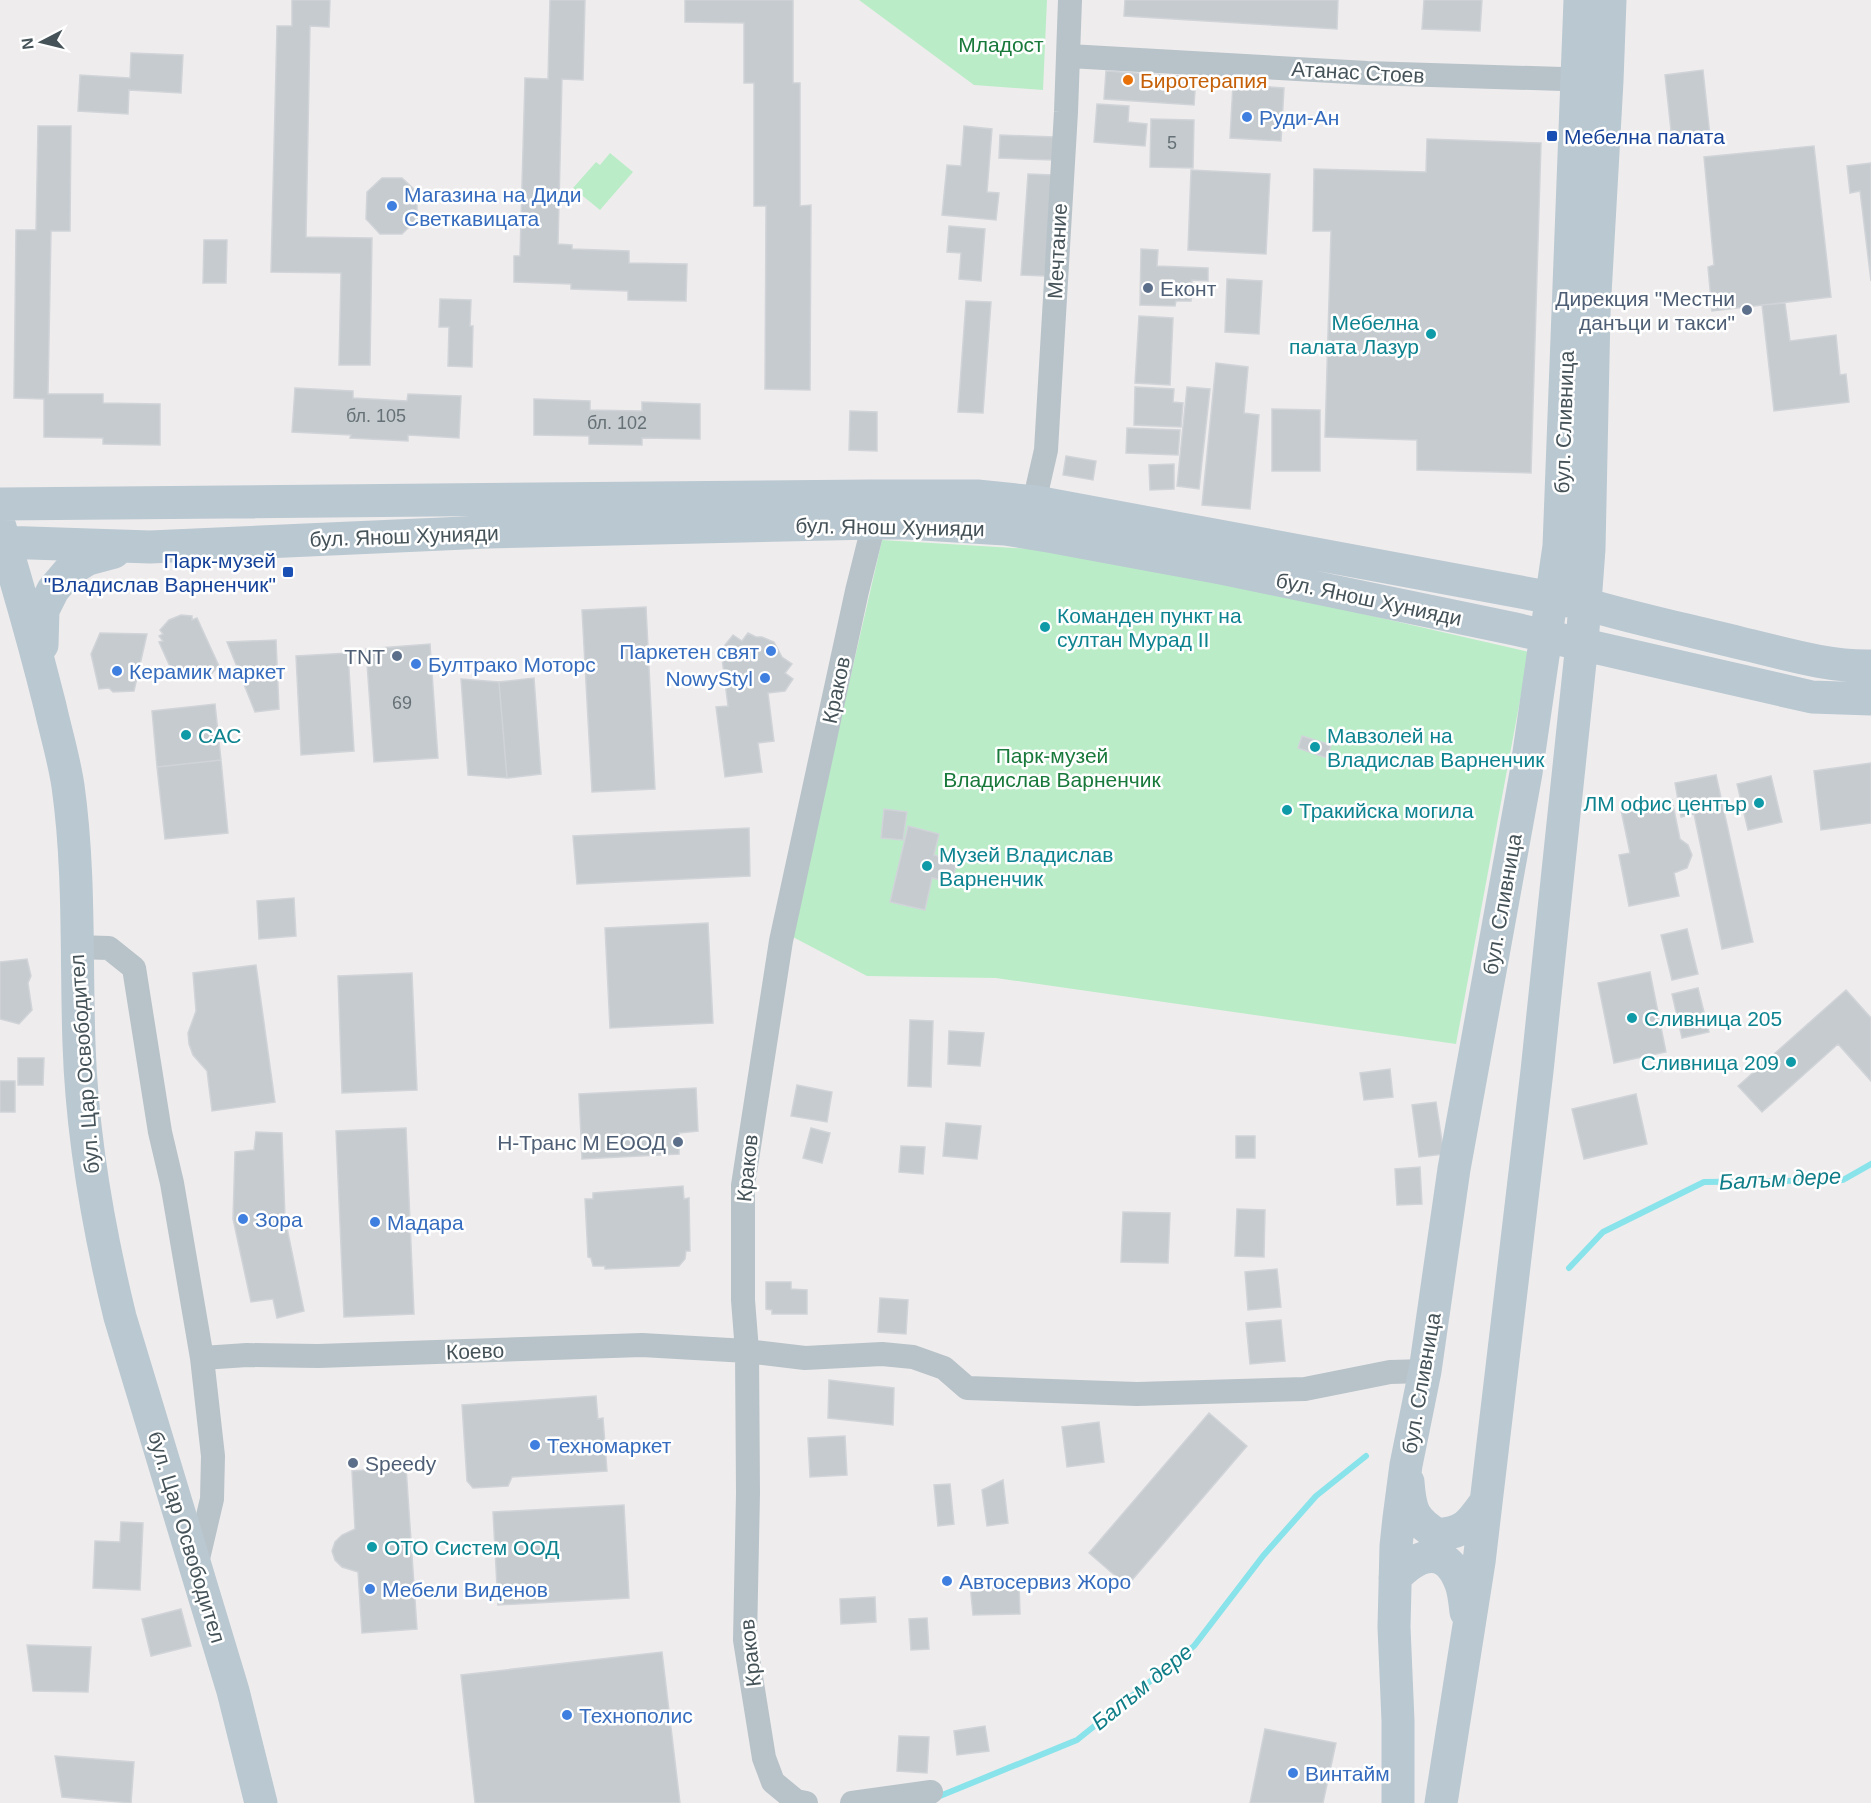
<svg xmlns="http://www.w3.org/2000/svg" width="1871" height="1803" viewBox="0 0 1871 1803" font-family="Helvetica,sans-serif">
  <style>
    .green { fill: #baedc7 }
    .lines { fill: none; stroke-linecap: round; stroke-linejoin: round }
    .stream { stroke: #88e3ea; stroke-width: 6 }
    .building { fill: #c6cbcf; stroke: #d0d4d8; stroke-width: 1.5 }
    .street { stroke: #b8c3c9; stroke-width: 24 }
    .secondary { stroke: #bac8d1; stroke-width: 33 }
    .food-dot { fill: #e8710a; stroke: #fff; stroke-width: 2 }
    .shop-dot { fill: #3f7fe0; stroke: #fff; stroke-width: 2 }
    .transit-dot { fill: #1a4fb4; stroke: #fff; stroke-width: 2 }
    .service-dot { fill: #5c6f8a; stroke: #fff; stroke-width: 2 }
    .culture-dot { fill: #0f9aa8; stroke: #fff; stroke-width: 2 }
    .labels { text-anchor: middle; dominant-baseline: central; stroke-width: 5; stroke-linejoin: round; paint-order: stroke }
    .number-label { font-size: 18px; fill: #657176 }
    .park-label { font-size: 21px; fill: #18793b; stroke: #fff }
    .street-label { font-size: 21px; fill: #455359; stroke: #fff }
    .food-label { font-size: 21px; fill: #c56008; stroke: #fff; text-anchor: start }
    .shop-label { font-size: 21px; fill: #366cbe; stroke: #fff; text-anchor: start }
    .transit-label { font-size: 21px; fill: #164399; stroke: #fff; text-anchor: start }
    .service-label { font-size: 21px; fill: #4e5e75; stroke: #fff; text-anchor: end }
    .culture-label { font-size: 21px; fill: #0d838f; stroke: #fff; text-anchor: start }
    .water-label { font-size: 22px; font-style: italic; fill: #0f7d87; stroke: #fff }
  </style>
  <rect width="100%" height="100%" fill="#efeced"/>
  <path class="green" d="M859,0H1047L1043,90L974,85Z
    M610,153L633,172L600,210L573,188L596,162L600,165Z
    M882,540L1080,552L1216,580L1529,652L1456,1044L996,978L867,976L791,936Z"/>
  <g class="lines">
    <path class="stream" d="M1569,1268L1603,1232L1704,1182L1843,1180L1871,1164
      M935,1798L1077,1740L1194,1646L1263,1556L1316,1496L1366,1456"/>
  </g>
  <path class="building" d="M292,0H330L329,27L310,26L306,237L372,238L370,365H339L341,273L271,272L277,26H292Z
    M550,0H585L583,80L562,79L558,244L572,245V249L629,251V263L687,264L686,301L628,300V291L571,289V284L514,282V256H520L525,78L548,79Z
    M685,0H793V83H800V206L811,205L810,390L765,389L766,206H754V83H744V23L685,22Z
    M1125,0H1338L1337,29L1124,16Z
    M1424,0H1482L1480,31L1422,29Z
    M131,53L183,55L181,93L129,90L128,114L78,111L80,75L130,78Z
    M1703,70L1710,136L1672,140L1665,75Z
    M1106,71L1196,77L1194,105L1104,99Z
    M1233,84L1284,88L1281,141L1230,138Z
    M1097,104L1129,106L1128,122L1147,124L1145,146L1094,142Z
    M1151,119L1194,120L1193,168L1150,167Z
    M38,126H71L70,231H51L48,394H103V403L160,404V445L103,444V438L44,437V399L14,398L16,230H36Z
    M964,126L992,129L987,192L999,193L996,220L942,215L947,165L961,166Z
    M1000,135L1054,137L1053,160L999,158Z
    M1427,139L1541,143L1531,473L1417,470V440L1325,437L1331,231H1313L1314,169L1426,172Z
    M1814,146L1831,297L1712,311L1708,267L1714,265L1704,157Z
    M1871,163V281L1860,191L1850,193L1847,166Z
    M1191,170L1270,174L1266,254L1188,250Z
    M1028,174L1053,175L1045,276L1021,275Z
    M382,178H402L417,192V219L402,234H380L366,219L367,192Z
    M949,226L985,229L981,281L959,279L961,253L947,252Z
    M204,240H227L226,283H203Z
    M1141,249L1158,250L1157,266L1208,268V281L1192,280L1191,301H1176L1175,306L1140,305Z
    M1227,279L1262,281L1259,334L1225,332Z
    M440,299L471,300L470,326H473L472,367L448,366L449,327H439Z
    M966,301L991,302L983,413L958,412Z
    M1785,303L1790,341L1836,335L1840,375L1846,374L1849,402L1774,411L1762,305Z
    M1139,316L1173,318L1170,385L1135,383Z
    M1216,363L1248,367L1244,413L1259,415L1250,509L1202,505Z
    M1135,387L1174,389L1173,402L1183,403L1181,427L1134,425Z
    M1187,387L1210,389L1199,489L1177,486Z
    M295,388L353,391V398L407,401L408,394L461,396L459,438L408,435V441L350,438L351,435L292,432Z
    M534,399L590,401V410L642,411V402L700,404V439L642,438V445L589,444V436L534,435Z
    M1272,409L1320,410V471H1272Z
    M850,411L877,412V451L849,450Z
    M1127,428L1180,430L1178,455L1126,453Z
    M1066,456L1096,461L1093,480L1063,475Z
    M1174,464V489L1150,490L1149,465Z
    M646,607L655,789L592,792L582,610Z
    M181,615L192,616V620L197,618L219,666L210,675L205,674L202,678L191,679L190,676L182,675L181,672H176L174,667L171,669L159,642L163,641L159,636L163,634L160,630L169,620Z
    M100,633L147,634L134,691L113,692L109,688L99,689L91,654Z
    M748,633L756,637H762L774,642L782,657L792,664L785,673L793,679L785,691L768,693L774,741L758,743L762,772L725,777L716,707L728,706L721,650L733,635L742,641Z
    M276,640L279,709L255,712L227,642Z
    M430,644L438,758L374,762L366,649Z
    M348,653L354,751L301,755L296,656Z
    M534,678L541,774L507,778L499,682Z
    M461,679L499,682L507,778L468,775Z
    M215,704L221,760L157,767L152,711Z
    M1302,736L1331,745L1327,758L1298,748Z
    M221,760L228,833L165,839L157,767Z
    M1871,763V823L1821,830L1814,771Z
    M1716,775L1753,942L1722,949L1694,814L1681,817L1675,783Z
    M1771,776L1782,822L1748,830L1737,784Z
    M1672,800L1680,839L1688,845L1692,855L1687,868L1674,873L1679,896L1629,906L1619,855L1630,853L1621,810Z
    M884,809L907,812L903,840L881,838Z
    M908,826L939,834L934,855L957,861L952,883L932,878L925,910L890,902Z
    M749,828L750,876L577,884L573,836Z
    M294,898L296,936L259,939L257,901Z
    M708,923L713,1023L610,1028L605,928Z
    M1687,929L1698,974L1672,980L1661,935Z
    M27,959L31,976L28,983L32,1010L19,1024L0,1019V962Z
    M256,965L275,1102L212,1111L207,1071L193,1055L189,1044L188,1033L196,1011L193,973Z
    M1650,972L1666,1052L1614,1063L1598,983Z
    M412,973L417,1090L342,1093L338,976Z
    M1698,988L1709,1032L1682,1038L1672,994Z
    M1846,990L1871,1018V1081L1838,1044L1762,1112L1738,1086Z
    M910,1020L933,1021L931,1087L908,1086Z
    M949,1031L984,1033L980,1066L948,1064Z
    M18,1058H44L43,1085H18Z
    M1390,1069L1393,1097L1364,1100L1360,1073Z
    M0,1081H15V1112H0Z
    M797,1085L832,1092L827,1122L791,1116Z
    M696,1088L698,1131L679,1133V1154L582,1159L579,1094Z
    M1636,1094L1647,1144L1584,1159L1572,1109Z
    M1436,1102L1444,1154L1419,1157L1412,1105Z
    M946,1123L981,1126L977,1159L943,1156Z
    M406,1128L414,1314L344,1317L336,1131Z
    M811,1128L830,1133L822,1163L803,1158Z
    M256,1132L282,1133L285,1218L304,1311L277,1318L273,1299L251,1302L233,1219L235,1152L254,1150Z
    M1236,1136H1255V1158H1236Z
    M901,1146L925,1147L923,1174L899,1172Z
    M1420,1167L1422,1204L1397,1205L1395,1169Z
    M683,1186L684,1199L689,1198L690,1251H686L685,1259L679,1266L605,1269V1266H593L591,1258L588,1257L585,1199H593V1193Z
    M1237,1209L1265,1210L1264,1257L1235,1256Z
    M1123,1212L1170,1213L1168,1263L1121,1262Z
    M1277,1269L1281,1307L1248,1310L1245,1272Z
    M766,1282H791V1289L807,1290V1314H772V1310L766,1309Z
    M880,1298L908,1300L906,1334L878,1332Z
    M1281,1320L1285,1361L1250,1364L1246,1323Z
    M829,1380L894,1388L893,1425L828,1418Z
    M596,1396L598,1419L603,1418L607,1471L512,1477L508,1486L473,1488L467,1481L462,1405Z
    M1209,1413L1247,1446L1127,1586L1089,1553Z
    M1099,1422L1104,1462L1067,1467L1062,1427Z
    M845,1436L847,1475L810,1477L808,1438Z
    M406,1467L417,1629L362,1633L358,1572L342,1567L335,1560L332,1551L335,1542L342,1535L355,1529L352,1471Z
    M1003,1480L1008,1523L987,1526L982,1490Z
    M950,1484L954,1524L938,1526L934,1485Z
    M624,1505L629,1598L498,1605L493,1512Z
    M121,1522L143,1523L140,1590L93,1588L95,1541L120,1542Z
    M1019,1583L1020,1614L973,1615L970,1584Z
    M875,1597L876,1622L841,1624L840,1599Z
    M181,1609L191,1646L151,1656L142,1619Z
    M927,1618L929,1649L911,1650L909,1619Z
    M27,1645L91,1647L88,1692L33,1691Z
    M662,1652L680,1803H475L461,1675Z
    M985,1726L989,1751L957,1755L954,1731Z
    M1265,1729L1336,1743L1323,1803H1250Z
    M899,1736L929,1737L927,1773L897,1771Z
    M55,1756L134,1762L131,1803L62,1797Z"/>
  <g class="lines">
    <path class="street" d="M1069,56L1367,73L1594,80
      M1036,502L1038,485L1046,450L1066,112L1070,0
      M76,947L109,948L134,968L160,1132L172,1183L202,1358L213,1456L212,1499L196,1567
      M202,1358L247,1355L318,1356L642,1345L747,1351L805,1358L882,1354L913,1357L944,1368L967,1388L1137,1394L1305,1389L1390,1372L1425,1371
      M806,1803L796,1801L773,1782L764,1758L745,1640L748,1493L747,1351L743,1300V1185L781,941L857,591L874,523
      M852,1803L931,1792"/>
    <path class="secondary" d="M0,504L870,496H977L1036,502L1585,604C1636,619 1688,630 1740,643C1783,653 1827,667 1871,666
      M0,527C18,586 35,646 50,706C56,733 64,759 68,786C80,871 76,959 79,1044C82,1138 98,1227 120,1317L233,1691L261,1803
      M0,542L150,547L487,532L874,523H906L1005,529L1048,536L1221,568L1515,629L1812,697L1871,699
      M42,645L43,610L53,590L70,570L88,559L114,552
      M1408,1482C1410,1510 1413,1520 1438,1535C1465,1532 1469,1525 1485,1503
      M1395,1578C1418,1553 1446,1544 1461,1584C1464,1592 1465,1603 1466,1612
      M1398,1803V1721L1394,1627L1396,1546L1399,1518L1406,1465L1425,1371L1454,1169L1526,773L1559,546L1580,0
      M1441,1803L1479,1562L1537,1071L1582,643L1589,549L1594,312L1607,81L1610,0"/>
  </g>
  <circle class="food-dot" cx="1128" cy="80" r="6"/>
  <g class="shop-dot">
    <circle cx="1247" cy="117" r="6"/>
    <circle cx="392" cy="206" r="6"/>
    <circle cx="771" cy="651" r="6"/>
    <circle cx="416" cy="664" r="6"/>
    <circle cx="117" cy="671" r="6"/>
    <circle cx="765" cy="678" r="6"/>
    <circle cx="243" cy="1219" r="6"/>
    <circle cx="375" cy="1222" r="6"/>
    <circle cx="535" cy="1445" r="6"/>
    <circle cx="947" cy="1581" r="6"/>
    <circle cx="370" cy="1589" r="6"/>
    <circle cx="567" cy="1715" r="6"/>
    <circle cx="1293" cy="1773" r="6"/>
  </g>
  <g class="transit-dot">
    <rect x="1546" y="130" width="12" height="12" rx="3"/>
    <rect x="282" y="566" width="12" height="12" rx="3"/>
  </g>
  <g class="service-dot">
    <circle cx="1148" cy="288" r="6"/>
    <circle cx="1747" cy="310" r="6"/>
    <circle cx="397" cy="656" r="6"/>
    <circle cx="678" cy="1142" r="6"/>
    <circle cx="353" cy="1463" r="6"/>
  </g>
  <g class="culture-dot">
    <circle cx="1431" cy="334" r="6"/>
    <circle cx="1045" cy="627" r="6"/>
    <circle cx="186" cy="735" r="6"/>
    <circle cx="1315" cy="747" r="6"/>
    <circle cx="1759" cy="803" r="6"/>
    <circle cx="1287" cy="810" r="6"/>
    <circle cx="927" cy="866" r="6"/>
    <circle cx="1632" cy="1018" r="6"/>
    <circle cx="1791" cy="1062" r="6"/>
    <circle cx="372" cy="1547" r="6"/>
  </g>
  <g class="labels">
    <g class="number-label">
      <text x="1172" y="143">5</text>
      <text x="376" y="416">бл. 105</text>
      <text x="617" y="423">бл. 102</text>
      <text x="402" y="703">69</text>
    </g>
    <g class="park-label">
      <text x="1001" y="44">Младост</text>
      <text x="1052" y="755">Парк-музей<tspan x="1052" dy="24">Владислав Варненчик</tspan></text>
    </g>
    <g class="street-label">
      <text transform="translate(1358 72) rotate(3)">Атанас Стоев</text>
      <text transform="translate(1057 251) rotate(-87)">Мечтание</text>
      <text transform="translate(1564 422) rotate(-88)">бул. Сливница</text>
      <text transform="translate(890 527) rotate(1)">бул. Янош Хунияди</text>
      <text transform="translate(404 536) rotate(-2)">бул. Янош Хунияди</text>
      <text transform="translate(1369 599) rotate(12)">бул. Янош Хунияди</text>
      <text transform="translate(836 690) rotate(-78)">Краков</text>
      <text transform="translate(1502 904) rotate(-80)">бул. Сливница</text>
      <text transform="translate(84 1064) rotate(-94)">бул. Цар Освободител</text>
      <text transform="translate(747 1168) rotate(-84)">Краков</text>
      <text transform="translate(475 1351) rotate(-2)">Коево</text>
      <text transform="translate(1421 1383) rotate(-80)">бул. Сливница</text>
      <text transform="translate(187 1537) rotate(73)">бул. Цар Освободител</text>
      <text transform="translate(750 1653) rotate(-96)">Краков</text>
    </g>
    <g class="food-label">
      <text x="1140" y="80">Биротерапия</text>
    </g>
    <g class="shop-label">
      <text x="1259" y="117">Руди-Ан</text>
      <text x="404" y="194">Магазина на Диди<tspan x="404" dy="24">Светкавицата</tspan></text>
      <text x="759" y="651" text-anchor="end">Паркетен свят</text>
      <text x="428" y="664">Бултрако Моторс</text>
      <text x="129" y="671">Керамик маркет</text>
      <text x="753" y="678" text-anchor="end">NowyStyl</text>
      <text x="255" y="1219">Зора</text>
      <text x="387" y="1222">Мадара</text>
      <text x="547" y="1445">Техномаркет</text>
      <text x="959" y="1581">Автосервиз Жоро</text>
      <text x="382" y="1589">Мебели Виденов</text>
      <text x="579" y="1715">Технополис</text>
      <text x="1305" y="1773">Винтайм</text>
    </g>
    <g class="transit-label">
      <text x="1564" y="136">Мебелна палата</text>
      <text x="276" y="560" text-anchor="end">Парк-музей<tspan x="276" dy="24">"Владислав Варненчик"</tspan></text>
    </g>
    <g class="service-label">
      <text x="1160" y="288" text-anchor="start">Еконт</text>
      <text x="1735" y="298">Дирекция "Местни<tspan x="1735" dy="24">данъци и такси"</tspan></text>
      <text x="385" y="656">TNT</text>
      <text x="666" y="1142">Н-Транс М ЕООД</text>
      <text x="365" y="1463" text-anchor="start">Speedy</text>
    </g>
    <g class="culture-label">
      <text x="1419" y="322" text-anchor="end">Мебелна<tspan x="1419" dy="24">палата Лазур</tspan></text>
      <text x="1057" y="615">Команден пункт на<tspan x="1057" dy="24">султан Мурад II</tspan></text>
      <text x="198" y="735">САС</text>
      <text x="1327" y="735">Мавзолей на<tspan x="1327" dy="24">Владислав Варненчик</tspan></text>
      <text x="1747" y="803" text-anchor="end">ЛМ офис център</text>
      <text x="1299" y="810">Тракийска могила</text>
      <text x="939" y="854">Музей Владислав<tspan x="939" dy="24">Варненчик</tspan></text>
      <text x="1644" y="1018">Сливница 205</text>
      <text x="1779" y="1062" text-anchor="end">Сливница 209</text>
      <text x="384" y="1547">ОТО Систем ООД</text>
    </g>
    <g class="water-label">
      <text transform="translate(1780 1179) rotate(-3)">Балъм дере</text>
      <text transform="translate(1142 1687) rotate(-39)">Балъм дере</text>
    </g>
  </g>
  <g transform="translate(42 42) rotate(263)" stroke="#ffffff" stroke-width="4.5" paint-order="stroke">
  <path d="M0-4.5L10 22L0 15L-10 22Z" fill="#455359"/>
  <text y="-9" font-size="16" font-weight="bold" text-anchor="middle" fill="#455359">N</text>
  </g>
</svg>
